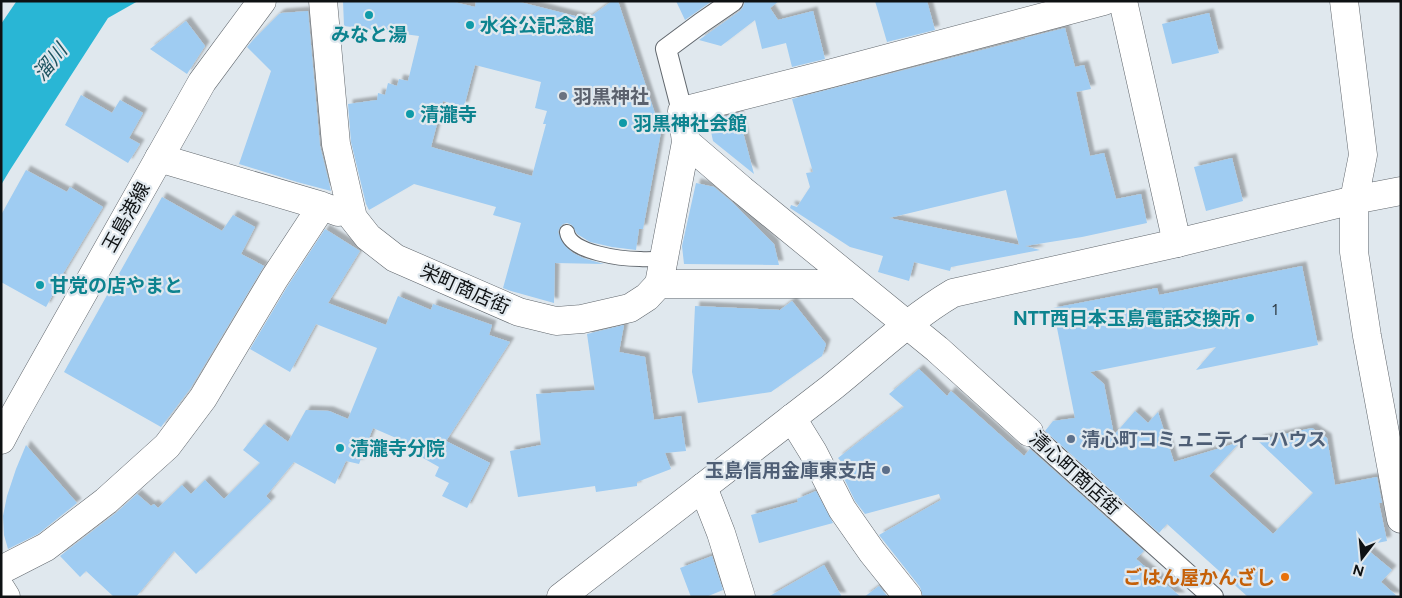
<svg xmlns="http://www.w3.org/2000/svg" width="1402" height="598" viewBox="0 0 1402 598" font-family="Figtree,'Noto Sans JP',sans-serif">
  <style>
    .water { fill: #29b6d5 }
    .building { fill: #9fccf2; fill-rule: evenodd; filter: url(#shadow) }
    .lines { fill: none; stroke-linecap: round; stroke-linejoin: round }
    .service-casing { stroke: #61676d; stroke-width: 16 }
    .pedestrian-casing { stroke: #61676d; stroke-width: 22 }
    .minor-casing { stroke: #61676d; stroke-width: 29 }
    .tertiary-casing { stroke: #61676d; stroke-width: 29 }
    .secondary-casing { stroke: #61676d; stroke-width: 29 }
    .service { stroke: #fff; stroke-width: 14 }
    .pedestrian { stroke: #fff; stroke-width: 20 }
    .minor { stroke: #fff; stroke-width: 28 }
    .tertiary { stroke: #fff; stroke-width: 28 }
    .secondary { stroke: #fff; stroke-width: 28 }
    .culture-dot { fill: #0f9aa8; stroke: #e0e8ee; stroke-width: 2 }
    .worship-dot { fill: #6b7280; stroke: #e0e8ee; stroke-width: 2 }
    .service-dot { fill: #5c6f8a; stroke: #e0e8ee; stroke-width: 2 }
    .food-dot { fill: #e8710a; stroke: #e0e8ee; stroke-width: 2 }
    .labels { text-anchor: middle; dominant-baseline: central; stroke-width: 4.5; stroke-linejoin: round; paint-order: stroke }
    .number-label { font-size: 16px; fill: #32404b }
    .culture-label { font-size: 19px; font-weight: bold; fill: #0d838f; stroke: #e0e8ee; text-anchor: start }
    .worship-label { font-size: 19px; font-weight: bold; fill: #5b616d; stroke: #e0e8ee; text-anchor: start }
    .street-label { font-size: 19px; fill: #0e1113; stroke: #e0e8ee }
    .service-label { font-size: 19px; font-weight: bold; fill: #4e5e75; stroke: #e0e8ee; text-anchor: start }
    .food-label { font-size: 19px; font-weight: bold; fill: #c56008; stroke: #e0e8ee; text-anchor: end }
    .water-label { font-size: 20px; font-style: italic; fill: #1e5461; stroke: #e0e8ee }
  </style>
  <defs>
    <filter id="shadow"><feDropShadow dx="4.5" dy="-4.5" stdDeviation="1" flood-color="#0004"/></filter>
  </defs>
  <rect width="100%" height="100%" fill="#e0e8ee"/>
  <path class="water" d="M138,1L108,18L10,170L1,185V24L16,2Z"/>
  <path class="building" d="M343,1H450L475,7L476,1H516L587,19L612,1H618L661,132L643,229H639L636,250L612,247L590,242L577,234L572,225L567,223L563,224L560,227L558,232L565,246L573,253L583,258L604,264L555,263L554,303L511,291L503,288L521,223L493,215L496,207L414,184L369,210L366,204L351,142L348,104L377,100L378,93L385,95L388,83L397,86L399,79L408,81L419,36L344,26ZM475,65L541,82L535,108L547,111L543,124H546L532,176L431,147L443,101L464,107Z
    M676,1H712L685,20Z
    M745,1H779L770,8L778,20L813,11L825,59L792,67L786,43L762,49L755,20L721,46L699,40L740,11L743,7Z
    M875,1H927L935,30L887,42Z
    M308,11L320,146L331,191L297,182L239,164L271,71L247,47L253,40L279,14L282,13Z
    M1209,13L1219,53L1172,64L1162,24Z
    M186,21L205,46L187,74L150,49Z
    M1065,28L1075,67L1084,65L1091,89L1076,92L1090,156L1104,153L1116,199L1141,194L1147,223L1082,237L1025,246L1040,250L951,267L950,271L914,262L909,281L878,272L883,256L850,247L790,208L791,205L797,207L810,187L806,173L813,172L792,99L1025,39V38ZM1006,190L1019,245L889,218Z
    M81,95L112,113L120,100L143,113L129,138L140,144L128,163L65,125Z
    M738,113L754,174L713,141L710,127L712,120Z
    M1232,158L1243,201L1206,211L1194,167Z
    M26,170L67,192L70,187L103,207L61,277L62,278L46,307L1,282V215Z
    M696,183L714,187L732,202L774,244L779,265L684,264L682,246Z
    M162,197L222,231L233,215L255,227L241,254L264,266L190,389L161,427L64,372Z
    M325,229L360,251L328,303L386,325L398,296L431,310L433,304L492,325L489,335L510,342L446,441L490,463L467,508L442,496L449,483L435,476L439,467L416,454L419,448L373,428L359,464L346,461L335,484L294,462L266,496L271,501L196,574L174,551L136,597H114L86,571L80,577L60,556L116,513L137,494L151,506L154,504L158,508L182,485L191,494L205,480L224,499L260,463L243,450L264,424L288,442L306,410L329,411L348,419L377,348L316,324L290,372L250,349L287,287Z
    M1302,266L1318,345L1196,370L1216,347L1090,372L1104,384L1114,435L1135,411L1148,423L1158,412L1174,462L1240,442L1209,476L1273,534L1313,493L1257,440L1312,428L1327,438L1335,485L1377,477L1382,503H1379L1387,541L1363,546L1392,570L1381,582L1398,597H1248L1167,524L1159,533L1045,431L1053,421L1075,418L1053,308L1157,288L1159,295Z
    M792,301L826,344L822,356L771,392L698,403L692,372L695,306L780,310Z
    M624,325L619,352L645,357L654,420L681,416L686,451L665,453L671,469L637,482V486L596,492L595,486L518,497L510,451L541,445L536,394L595,390L587,334Z
    M919,369L947,396L951,391L1024,456L1030,449L1144,551L1136,559L1181,597H923L920,587L879,535L941,500L939,494L865,514L855,501L839,468L844,465L838,458L904,407L889,394Z
    M26,445L77,503L38,534L8,549L4,535L3,516L7,496L16,469Z
    M816,491L833,523L759,543L751,515L798,502L797,499Z
    M712,556L723,590L706,597H691L680,568Z
    M824,565L842,597H768Z
    M879,586L888,597H864Z"/>
  <g class="lines">
    <defs>
      <path id="service" d="M567,232C570,253 623,259 640,259C648,260 656,259 663,258"/>
      <path id="pedestrian" d="M682,111L666,49L701,23L733,1
        M1029,432L1213,597"/>
      <path id="minor" d="M323,1L336,144L353,218L368,237L395,258L519,312L556,321L582,319L630,308L647,297L659,284L686,142L682,111L832,73L1104,1
        M1123,1L1177,243
        M686,142L742,190L937,349L1029,432
        M159,158L322,206L338,212
        M1354,200V252L1367,336L1401,519
        M659,284H857
        M792,418L813,452L842,509L872,552L908,597
        M703,487L721,533L741,597
        M1,570L46,547L106,501L167,446L203,398L274,279L322,206"/>
      <path id="tertiary" d="M1344,1L1363,155L1354,200
        M561,597C651,527 741,457 831,388C871,356 909,319 953,293L1177,243L1354,200L1401,191"/>
      <path id="secondary" d="M1,440L12,419L202,82L262,1
        M1,589L6,597"/>
    </defs>
    <use href="#service" class="service-casing"/>
    <use href="#pedestrian" class="pedestrian-casing"/>
    <use href="#minor" class="minor-casing"/>
    <use href="#tertiary" class="tertiary-casing"/>
    <use href="#secondary" class="secondary-casing"/>
    <use href="#service" class="service"/>
    <use href="#pedestrian" class="pedestrian"/>
    <use href="#minor" class="minor"/>
    <use href="#tertiary" class="tertiary"/>
    <use href="#secondary" class="secondary"/>
  </g>
  <g class="culture-dot">
    <circle cx="369" cy="15" r="5"/>
    <circle cx="470" cy="25" r="5"/>
    <circle cx="410" cy="114" r="5"/>
    <circle cx="623" cy="123" r="5"/>
    <circle cx="40" cy="285" r="5"/>
    <circle cx="1250" cy="318" r="5"/>
    <circle cx="340" cy="448" r="5"/>
  </g>
  <circle class="worship-dot" cx="563" cy="96" r="5"/>
  <g class="service-dot">
    <circle cx="1071" cy="439" r="5"/>
    <circle cx="886" cy="470" r="5"/>
  </g>
  <circle class="food-dot" cx="1285" cy="577" r="5"/>
  <g class="labels">
    <g class="number-label">
      <text x="1275" y="309">1</text>
    </g>
    <g class="culture-label">
      <text x="480" y="25">水谷公記念館</text>
      <text x="369" y="34" text-anchor="middle">みなと湯</text>
      <text x="420" y="114">清瀧寺</text>
      <text x="633" y="123">羽黒神社会館</text>
      <text x="50" y="285">甘党の店やまと</text>
      <text x="1240" y="318" text-anchor="end">NTT西日本玉島電話交換所</text>
      <text x="350" y="448">清瀧寺分院</text>
    </g>
    <g class="worship-label">
      <text x="573" y="96">羽黒神社</text>
    </g>
    <g class="street-label">
      <text transform="translate(126 217) rotate(-61)">玉島港線</text>
      <text transform="translate(465 289) rotate(24)">栄町商店街</text>
      <text transform="translate(1075 473) rotate(42)">清心町商店街</text>
    </g>
    <g class="service-label">
      <text x="1081" y="439">清心町コミュニティーハウス</text>
      <text x="876" y="470" text-anchor="end">玉島信用金庫東支店</text>
    </g>
    <g class="food-label">
      <text x="1275" y="577">ごはん屋かんざし</text>
    </g>
    <g class="water-label">
      <text transform="translate(50 62) rotate(-51)">溜川</text>
    </g>
  </g>
  <rect width="1402" height="598" fill="none" stroke="#0e1113" stroke-width="5"/>
  <g transform="translate(1362 558) rotate(196)" stroke="#e0e8ee" stroke-width="4" paint-order="stroke">
  <path d="M0-4L9 19L0 12L-9 19Z" fill="#0e1113"/>
  <text y="-8" font-size="14" font-weight="bold" text-anchor="middle" fill="#0e1113">N</text>
  </g>
</svg>
